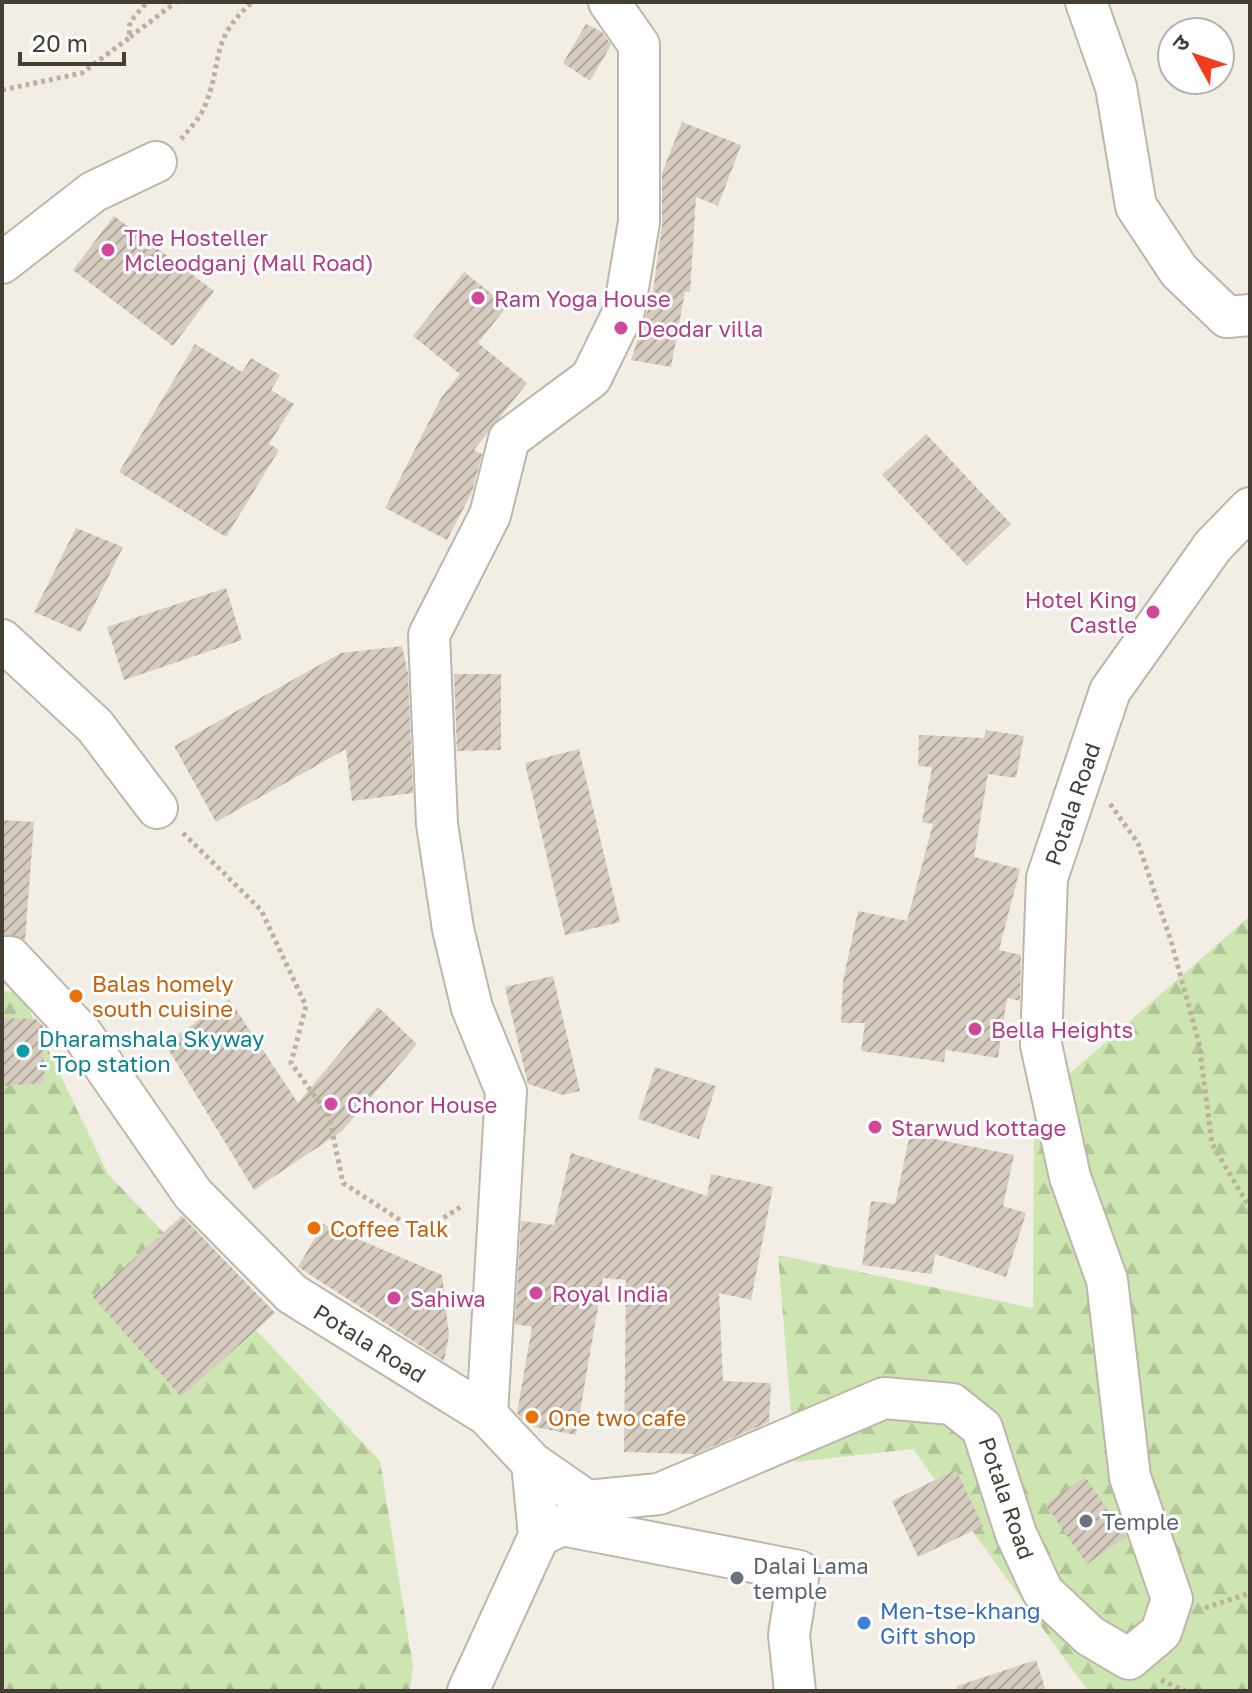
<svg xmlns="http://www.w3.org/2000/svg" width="1252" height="1693" viewBox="0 0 1252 1693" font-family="'Golos Text','Noto Sans Devanagari',sans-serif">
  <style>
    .forest { fill: url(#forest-firs) }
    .building { fill: url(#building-hatch) }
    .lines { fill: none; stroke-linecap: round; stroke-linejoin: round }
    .minor-casing { stroke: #bdb6a9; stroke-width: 44 }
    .path { stroke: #beb19b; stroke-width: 5; stroke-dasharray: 4 4; stroke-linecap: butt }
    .minor { stroke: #fff; stroke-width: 40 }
    .hotel-dot { fill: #d1479c; stroke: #fff; stroke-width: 3 }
    .food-dot { fill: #e8710a; stroke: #fff; stroke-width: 3 }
    .culture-dot { fill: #0f9aa8; stroke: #fff; stroke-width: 3 }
    .worship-dot { fill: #6b7280; stroke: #fff; stroke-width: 3 }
    .shop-dot { fill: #3f7fe0; stroke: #fff; stroke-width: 3 }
    .labels { text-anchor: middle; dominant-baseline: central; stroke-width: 6; stroke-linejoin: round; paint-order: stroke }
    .hotel-label { font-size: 22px; fill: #b23c85; stroke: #fff; text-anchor: start }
    .street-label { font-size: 22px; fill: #443e35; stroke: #fff }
    .food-label { font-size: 22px; fill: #c56008; stroke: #fff; text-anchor: start }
    .culture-label { font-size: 22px; fill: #0d838f; stroke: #fff; text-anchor: start }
    .worship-label { font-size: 22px; fill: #5b616d; stroke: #fff; text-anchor: start }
    .shop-label { font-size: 22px; fill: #366cbe; stroke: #fff; text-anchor: start }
  </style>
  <defs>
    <pattern id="forest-firs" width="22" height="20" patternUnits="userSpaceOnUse" patternTransform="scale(2)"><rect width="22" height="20" fill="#cde5b0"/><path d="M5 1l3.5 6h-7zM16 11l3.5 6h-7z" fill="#b1c698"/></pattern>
    <pattern id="building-hatch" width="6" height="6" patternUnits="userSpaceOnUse" patternTransform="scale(2)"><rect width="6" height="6" fill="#d6ccbf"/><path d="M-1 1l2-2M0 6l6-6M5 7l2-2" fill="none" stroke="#afa79c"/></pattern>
  </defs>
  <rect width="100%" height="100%" fill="#f2eee6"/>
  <path class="forest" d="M1250,916V1691H1088L913,1449L795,1462L778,1255L1033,1308L1034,1105Z
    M20,991L108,1174L380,1461L413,1666L410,1691H2V992Z"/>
  <path class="building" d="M586,24L602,32L611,45L590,81L563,63Z
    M682,122L741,145L718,206L696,197L690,292H685L671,367L631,360L652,298L662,226V173Z
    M114,216L214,291L173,346L73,270Z
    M464,272L507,306L478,343L527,383L474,450L482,454L472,492L447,540L385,508L441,398L460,374L413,336Z
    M195,344L242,372L251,358L280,375L271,390L294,404L269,444L279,450L226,537L119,472Z
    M926,434L1011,524L967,566L882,475Z
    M76,528L123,547L81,632L34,612Z
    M226,588L242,640L124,680L107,627Z
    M402,646L408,674L413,793L352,801L346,749L216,822L174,746L341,653Z
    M454,674H501V750L457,751Z
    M986,730L1024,736L1016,778L988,774L974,857L1020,869L999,950L1021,955L1020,1001L1007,998L998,1058L946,1050L944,1062L861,1051L865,1023H841L843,981L858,911L907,921L933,824L922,822L932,767L918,766L919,735L984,738Z
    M579,749L620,922L565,935L525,763Z
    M2,820L34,822L25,940L2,934Z
    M553,976L580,1091L563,1095L528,1084L505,987Z
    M229,999L298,1103L378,1007L417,1044L342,1131L254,1190L165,1044Z
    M2,1018L36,1019L43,1026L44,1083L2,1086Z
    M655,1067L716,1086L699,1139L638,1119Z
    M910,1134L1014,1155L1003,1206L1026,1213L1006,1277L935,1254L932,1274L862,1265L871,1201L895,1204Z
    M571,1153L707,1196L711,1174L773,1187L751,1300L719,1293L723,1381L771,1383L769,1422L695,1454L624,1452L626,1280L603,1278L576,1435L529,1426L517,1413L532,1327L515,1324L521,1221L554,1225Z
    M182,1216L275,1313L181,1397L92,1296Z
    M323,1224L442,1275L449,1335L444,1361L298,1267Z
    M956,1470L983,1526L918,1557L892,1501Z
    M1085,1477L1126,1537L1087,1564L1045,1504Z
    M1036,1660L1046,1691H958L957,1686Z"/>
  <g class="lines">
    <defs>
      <path id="minor" d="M1086,2L1116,87L1136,206L1179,271L1227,317L1250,315
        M2,263L93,192L156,162
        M2,640L95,726L157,808
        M2,957H10L82,1034L193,1194L292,1294L487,1415L532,1463L587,1501L659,1494L884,1398L952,1404L982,1428L1016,1534L1043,1592L1090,1636L1129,1659L1161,1632L1172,1599L1130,1477L1107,1280L1070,1177L1041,1045L1047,878L1110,691L1213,546L1250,508
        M487,1415L506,1091L472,1008L453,929L437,824L429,635L490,515L509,439L591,378L624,311L639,222V45L609,2
        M539,1536L562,1525L799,1571L789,1635L795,1691
        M468,1691L539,1536L532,1463"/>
    </defs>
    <use href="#minor" class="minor-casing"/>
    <path class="path" d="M130,37L176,2
      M2,90L82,73L129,38L130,22L147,2
      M181,139C189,130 199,119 204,108C224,61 208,42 252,2
      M1110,804L1138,843L1171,941L1199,1043L1212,1144L1250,1208
      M183,833L261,910L306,1006L291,1063L329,1116L343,1183L420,1233L462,1206
      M1205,1608L1250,1593
      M1161,1680L1185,1691"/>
    <use href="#minor" class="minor"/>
  </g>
  <g class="hotel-dot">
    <circle cx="108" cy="250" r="8"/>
    <circle cx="478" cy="298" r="8"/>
    <circle cx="621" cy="328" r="8"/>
    <circle cx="1153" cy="612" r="8"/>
    <circle cx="975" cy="1029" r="8"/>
    <circle cx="331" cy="1104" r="8"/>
    <circle cx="875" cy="1127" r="8"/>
    <circle cx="536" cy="1293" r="8"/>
    <circle cx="394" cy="1298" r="8"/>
  </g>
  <g class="food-dot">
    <circle cx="76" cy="996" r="8"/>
    <circle cx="314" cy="1228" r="8"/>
    <circle cx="532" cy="1417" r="8"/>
  </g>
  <circle class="culture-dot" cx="23" cy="1051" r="8"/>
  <g class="worship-dot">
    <circle cx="1086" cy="1521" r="8"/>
    <circle cx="737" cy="1578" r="8"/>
  </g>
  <circle class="shop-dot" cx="864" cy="1623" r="8"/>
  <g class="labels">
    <g class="hotel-label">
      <text x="124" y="237">The Hosteller<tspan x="124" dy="25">Mcleodganj (Mall Road)</tspan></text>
      <text x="494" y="298">Ram Yoga House</text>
      <text x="637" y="328">Deodar villa</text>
      <text x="1137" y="599" text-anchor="end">Hotel King<tspan x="1137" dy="25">Castle</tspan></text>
      <text x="991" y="1029">Bella Heights</text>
      <text x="347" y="1104">Chonor House</text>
      <text x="891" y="1127">Starwud kottage</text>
      <text x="552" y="1293">Royal India</text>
      <text x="410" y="1298">Sahiwa</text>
    </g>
    <g class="street-label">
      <text transform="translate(1072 804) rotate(-71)">Potala Road</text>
      <text transform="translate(370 1343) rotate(32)">Potala Road</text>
      <text transform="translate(1007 1498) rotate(71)">Potala Road</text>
    </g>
    <g class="food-label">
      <text x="92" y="983">Balas homely<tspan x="92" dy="25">south cuisine</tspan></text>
      <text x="330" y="1228">Coffee Talk</text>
      <text x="548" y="1417">One two cafe</text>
    </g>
    <g class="culture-label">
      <text x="39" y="1038">Dharamshala Skyway<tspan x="39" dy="25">- Top station</tspan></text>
    </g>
    <g class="worship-label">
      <text x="1102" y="1521">Temple</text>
      <text x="753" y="1565">Dalai Lama<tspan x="753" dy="25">temple</tspan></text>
    </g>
    <g class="shop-label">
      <text x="880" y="1610">Men-tse-khang<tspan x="880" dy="25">Gift shop</tspan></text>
    </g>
  </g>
  <rect width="1252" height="1693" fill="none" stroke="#443e35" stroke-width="8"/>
  <g transform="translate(1196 56) rotate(310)"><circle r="38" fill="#ffffff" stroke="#b4b2ae" stroke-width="2"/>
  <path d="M0-6L14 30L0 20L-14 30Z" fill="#f03c1f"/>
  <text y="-12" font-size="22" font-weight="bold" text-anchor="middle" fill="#443e35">उ</text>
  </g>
  <path d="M20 52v12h104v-12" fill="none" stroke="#443e35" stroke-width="4"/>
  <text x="32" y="52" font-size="24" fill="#443e35" stroke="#ffffff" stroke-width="6" paint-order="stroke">20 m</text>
</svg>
